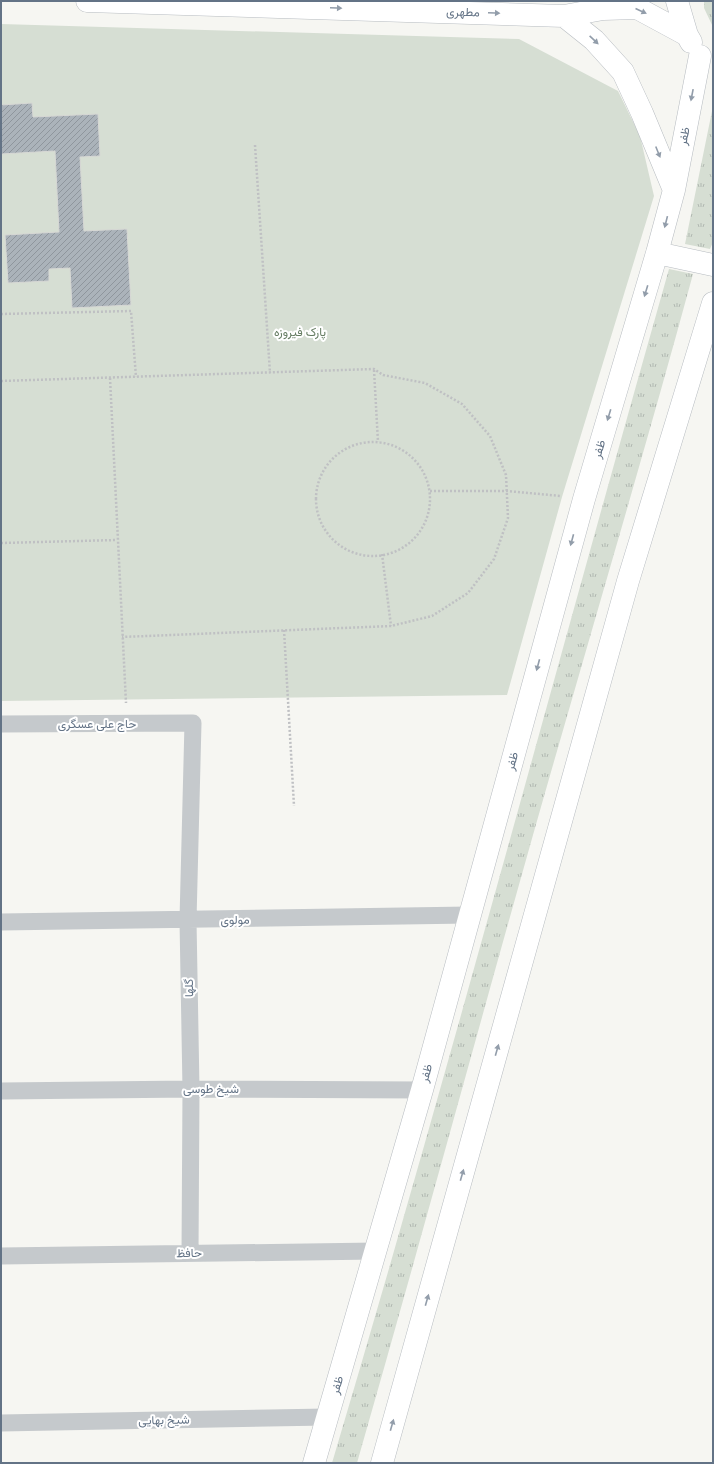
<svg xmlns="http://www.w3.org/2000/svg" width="714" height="1464" viewBox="0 0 714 1464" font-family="'Public Sans',Vazirmatn,sans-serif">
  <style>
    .grass { fill: url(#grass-tufts) }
    .park { fill: #d6ded3 }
    .building { fill: url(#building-hatch); stroke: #d7d8d5 }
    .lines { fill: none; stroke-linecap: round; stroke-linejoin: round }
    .secondary-casing { stroke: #b7bcc1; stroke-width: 23 }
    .path { stroke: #bfc0c3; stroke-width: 2.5; stroke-dasharray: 2 2; stroke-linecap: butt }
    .street { stroke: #c5c9cc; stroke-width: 17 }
    .secondary { stroke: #fff; stroke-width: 22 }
    .oneway { fill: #929daa }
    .labels { text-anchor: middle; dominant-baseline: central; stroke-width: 4; stroke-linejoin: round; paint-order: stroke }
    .street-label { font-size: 12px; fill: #637386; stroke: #fff }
    .park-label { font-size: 12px; fill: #657c62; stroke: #fff }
  </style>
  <defs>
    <pattern id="grass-tufts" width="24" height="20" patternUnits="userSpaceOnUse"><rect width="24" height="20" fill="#d6ded3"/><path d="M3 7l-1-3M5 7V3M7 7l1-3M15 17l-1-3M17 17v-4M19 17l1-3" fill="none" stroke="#b1b8b1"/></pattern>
    <pattern id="building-hatch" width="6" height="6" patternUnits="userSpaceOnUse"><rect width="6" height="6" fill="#abb3ba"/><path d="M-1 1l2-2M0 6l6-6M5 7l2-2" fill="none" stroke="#8f969d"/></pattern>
  </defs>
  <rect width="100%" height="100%" fill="#f6f6f2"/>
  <path class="grass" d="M704,1H713V27L704,8Z
    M712,111L713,242L710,249L685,244Z
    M669,269L693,274C642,462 586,648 533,835C474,1044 417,1254 357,1463H332C450,1067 556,667 669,269Z"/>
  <path class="park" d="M1,24L519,39L618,91L640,136L654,196L562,497L507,695L1,701Z"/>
  <path class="building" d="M32,103L33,117L98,114L100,156L80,157L84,231L127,229L131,305L72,308L70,268L49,269V281L8,283L5,235L59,232L55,151L1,154V105Z"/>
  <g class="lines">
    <defs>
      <path id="secondary" d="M87,1L564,16L603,9L637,8L687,35
        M677,1L687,35L691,42
        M564,16L594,40L623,72L642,113L674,190
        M657,253L713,265
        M314,1463L422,1090L584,499L657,253L674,190L700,56
        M382,1463L628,581L713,303"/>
    </defs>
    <use href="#secondary" class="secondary-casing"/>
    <path class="path" d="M255,145L270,373
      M1,314L131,311L136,377
      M374,370L378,442
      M110,378L126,703
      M1,381L374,369L383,375L425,383L462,404L490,436L506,475L508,518L494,559L468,593L432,616L391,626L122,637
      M316 499a57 57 0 1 1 114 0a57 57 0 1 1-114 0Z
      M430,491H507L561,496
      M1,543L117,540
      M382,554L391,626
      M284,630L294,806"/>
    <path class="street" d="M1,724L193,723L188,920L191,1089L190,1253
      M1,922L469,915
      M1,1091L191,1089L422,1090
      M1,1256L376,1251
      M1,1423L327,1417"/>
    <use href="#secondary" class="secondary"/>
  </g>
  <defs><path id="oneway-solid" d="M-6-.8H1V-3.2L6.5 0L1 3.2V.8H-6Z"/></defs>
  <g class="oneway">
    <use href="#oneway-solid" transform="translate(336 8) rotate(2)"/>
    <use href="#oneway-solid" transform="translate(641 11) rotate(24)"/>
    <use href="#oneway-solid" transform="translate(494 13) rotate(2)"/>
    <use href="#oneway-solid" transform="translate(594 40) rotate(43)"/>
    <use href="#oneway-solid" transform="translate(692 95) rotate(101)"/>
    <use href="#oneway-solid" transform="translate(658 152) rotate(68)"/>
    <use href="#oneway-solid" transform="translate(666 222) rotate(104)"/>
    <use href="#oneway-solid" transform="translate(646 291) rotate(107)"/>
    <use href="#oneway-solid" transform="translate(609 415) rotate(107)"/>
    <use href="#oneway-solid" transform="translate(572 540) rotate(105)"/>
    <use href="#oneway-solid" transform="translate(538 665) rotate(105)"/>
    <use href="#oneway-solid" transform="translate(497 1050) rotate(-74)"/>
    <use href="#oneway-solid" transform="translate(462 1175) rotate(-74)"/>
    <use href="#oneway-solid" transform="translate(427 1300) rotate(-74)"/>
    <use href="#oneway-solid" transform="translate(392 1425) rotate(-74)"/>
  </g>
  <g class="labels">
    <g class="street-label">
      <text transform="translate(463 12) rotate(2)">مطهری</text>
      <text transform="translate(684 136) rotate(-79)">ظفر</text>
      <text transform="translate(599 449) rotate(-73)">ظفر</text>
      <text x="97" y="724">حاج علی عسگری</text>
      <text transform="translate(512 761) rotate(-75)">ظفر</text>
      <text transform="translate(235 920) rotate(-1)">مولوی</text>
      <text transform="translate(189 988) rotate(-91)">گلها</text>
      <text transform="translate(426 1073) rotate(-75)">ظفر</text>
      <text x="211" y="1089">شیخ طوسی</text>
      <text transform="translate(189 1253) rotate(-1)">حافظ</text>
      <text transform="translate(337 1385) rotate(-74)">ظفر</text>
      <text transform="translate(164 1420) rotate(-1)">شیخ بهایی</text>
    </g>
    <g class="park-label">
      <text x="300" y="332">پارک فیروزه</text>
    </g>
  </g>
  <rect width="714" height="1464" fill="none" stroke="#637386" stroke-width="4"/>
</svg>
